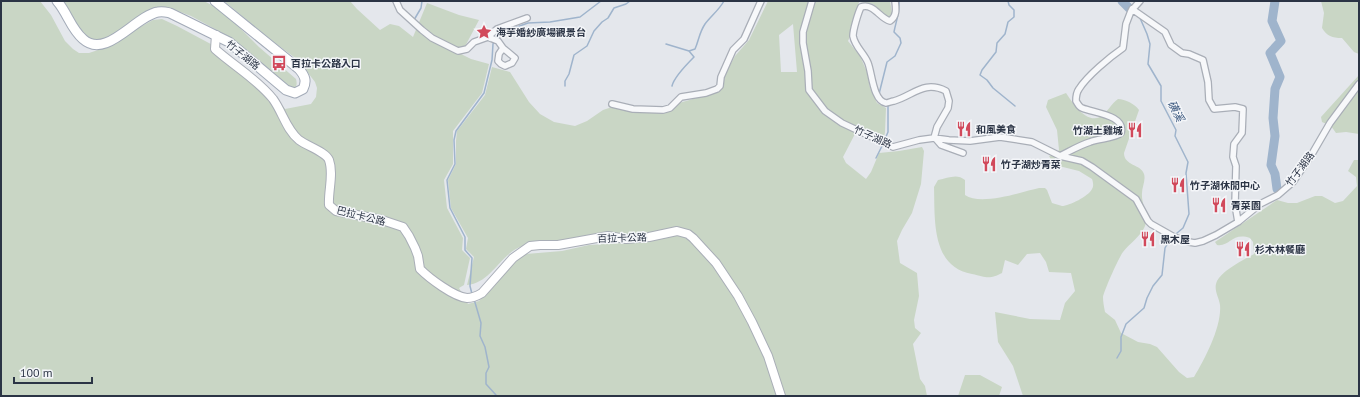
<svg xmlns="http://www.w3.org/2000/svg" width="1360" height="397" viewBox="0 0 1360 397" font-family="'PT Sans','Noto Sans TC',sans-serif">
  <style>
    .green { fill: #c9d6c5; fill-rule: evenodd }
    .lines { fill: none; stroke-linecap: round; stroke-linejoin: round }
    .stream { stroke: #9fb4cc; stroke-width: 1.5 }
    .river { stroke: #9fb4cc; stroke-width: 9 }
    .minor-casing { stroke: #a9aeb7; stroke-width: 8 }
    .secondary-casing { stroke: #a9aeb7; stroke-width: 10 }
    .primary-casing { stroke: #a3abb8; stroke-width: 11 }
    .minor { stroke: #f7f8fa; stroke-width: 5.5 }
    .secondary { stroke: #fff; stroke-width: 8 }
    .primary { stroke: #fff; stroke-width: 9 }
    .labels { text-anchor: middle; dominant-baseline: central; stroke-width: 3; stroke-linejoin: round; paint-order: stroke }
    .poi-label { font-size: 10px; font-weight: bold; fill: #2b3445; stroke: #f4f6f9; text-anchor: start }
    .street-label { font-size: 10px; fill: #2b3445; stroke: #f4f6f9 }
    .water-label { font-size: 11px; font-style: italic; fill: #34527a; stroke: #f4f6f9 }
  </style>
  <rect width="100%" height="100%" fill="#e4e7ec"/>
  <path class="green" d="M1,1H40L51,15L65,41L73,49L79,53H89L98,50L153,20L162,19L177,26L222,50L273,95L285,109L311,104L316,97L317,88L315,82L298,60L271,40L224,1H350L357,9L380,30L390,24L399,26L413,37L427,3L459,15L479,20L461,54L471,59L489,64L482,93L453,131V164L444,180L447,208L463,238L462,250L470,258L464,285L459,288L468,304L479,301L517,258L526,254L562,251L589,245L639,242L678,234L690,239L709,260L735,296L753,330L774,384L782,396H1Z
    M63,1H204L219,9L233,21L259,47L296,79C297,83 297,85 295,88H286L228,36L191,16L167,7L160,8L103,40H91L77,29L68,9Z
    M768,1H890L892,13L889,17H887L873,4L859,2L852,32L848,41L860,56L867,72L870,88L877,103L886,108L885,132L884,138L882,139L865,130L856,132L843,157L846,163L866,179L871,172L879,153L899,151L922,147L924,151L921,184L912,213L902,230L897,241L900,263L917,273L919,296L914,320L915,328L921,333L913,344L920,379L925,386L927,396H786L779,385L732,283L682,231C647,235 611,237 575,240C558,242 540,241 523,246C500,253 492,283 467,285L474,257L466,249L468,238L451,208L448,180L456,164V141L457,131L485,95L492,67L510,72L529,102L540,114L554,122L575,126L587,121L603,110L618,105L645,111H668L679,103L714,93L720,90L723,84L725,75L735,56L749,40ZM793,24L797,72H781L779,35Z
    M1321,1H1359V54L1354,52L1342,38C1332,38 1327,36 1322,28L1324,13Z
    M1359,75V134L1346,132L1336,133L1331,126L1322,122L1321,117Z
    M1066,93C1072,102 1086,124 1100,117C1107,113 1111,104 1118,99C1125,99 1135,104 1139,110L1124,153C1124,166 1141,164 1144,174C1146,180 1142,187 1142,193C1141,205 1149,213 1145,226C1142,235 1129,244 1123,252C1119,257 1104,291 1103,297C1103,302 1104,307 1105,312L1115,320L1121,333L1138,342L1150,344L1157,347L1179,372L1187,378L1194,377C1205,359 1222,326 1220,305C1219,297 1213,290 1217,281C1223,270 1243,260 1254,254L1253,242L1250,238C1232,232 1230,247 1217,245L1215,242L1277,200L1288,203H1297L1315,196H1322L1335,203L1343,201L1357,186L1356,177L1348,171L1354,160H1359V396H1023L1013,366L998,342L995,312L1030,319L1060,320L1065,303L1075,291L1071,273L1049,272L1046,262L1040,253L1027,254L1018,265L1005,260L1002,273C989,280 986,277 972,274C931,267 935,219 934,187L938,180C948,178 957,173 965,180V195C981,206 1021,192 1039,188H1045L1047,190L1052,203C1055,204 1059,205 1062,206C1069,206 1089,196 1092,189C1094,186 1093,182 1092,179L1079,171L1055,165L1049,156L1054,155L1059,150L1057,130L1046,107L1048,100Z
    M965,375H980L1002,387L999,396H958Z"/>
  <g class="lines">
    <path class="stream" d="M1008,1L1009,5L1014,10V17L1008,22L1005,34L997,43L996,52L982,70L980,75L987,80L993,88L1015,106
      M1140,18L1147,34L1150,44L1148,64L1161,86V101L1176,130L1175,136L1188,162L1186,173L1189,214L1183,228L1177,233
      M414,20L421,8L422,1
      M666,44L689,51
      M565,86V81L569,74L574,55L587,46L594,31L602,22L608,18L614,8L626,4L630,1
      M672,86C674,77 687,64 694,57L689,51L695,49C699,40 699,33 705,24C711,16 719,10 724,1
      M879,94L887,62L895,56L901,43L900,38L894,32C896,21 900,12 899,1
      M885,139L888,132V105
      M876,158L882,146
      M472,294L470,286L472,258L465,250V237L450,208L447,180L455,164L454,140L456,131L484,93L492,60L493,44L497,34L528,23L550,22L580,17L601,1
      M474,299L481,323L480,336L485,347L489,367L486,373V384L496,395L495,396
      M1117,358L1121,351V337L1126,324L1144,308L1147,298L1153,286L1162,275L1165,248L1170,239"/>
    <path class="river" d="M1122,1L1129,8
      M1275,1L1272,21L1281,41L1270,53L1280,77L1275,89L1273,118L1275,136L1271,165L1275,174L1277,189"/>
    <defs>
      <path id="minor" d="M396,1L400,10L422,30L432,38L458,51L467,49L474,42L488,37
        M812,1L803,32V43L808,71L809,90L825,111L842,123L893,147L919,140L934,138L949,140L970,141L1000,137L1032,142L1060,156L1082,161L1092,167L1136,199L1148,221L1151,224L1174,237L1189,242L1195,243L1203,241L1216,235L1238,222L1260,204L1278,195L1293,182L1312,154L1330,123L1359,84
        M895,1C896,9 897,16 890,21C879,18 874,3 861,7C858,13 853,30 853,36C855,47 864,53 868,63C872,73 873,101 886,103C888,103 892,101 894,101C914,95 924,80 946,91L949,101L948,108L937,127L934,138
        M1132,9L1165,32L1171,45L1182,53L1189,54L1203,60L1208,82L1209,100L1214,109L1235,107L1243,109L1242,133L1234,144L1233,157L1236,166L1235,204L1238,222
        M488,37L498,41L503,48L515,58L512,63L505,66L501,64L498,61L499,54L503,48
        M488,37L497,29L527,18
        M612,104L633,109L663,110L670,108L681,97L706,93L717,89L720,86L721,77L733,50L744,39L761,1
        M935,138L941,145L963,153
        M1060,156C1070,151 1080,145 1090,142C1100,138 1114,139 1121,133C1126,115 1094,113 1082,108C1079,107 1078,104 1076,101C1076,97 1076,93 1079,89C1087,76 1110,57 1123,48L1126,24L1131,11L1140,1"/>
      <path id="secondary" d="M216,35L215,49C234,66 257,79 273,99C283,113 286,129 299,140C307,146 326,152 329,160C334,174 328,191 329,205L336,211L382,220L403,227L409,236L415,248L418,256L420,269C429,278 454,297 467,298C472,298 477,296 482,293L513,258L530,246L540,245H558L608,236L626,239L649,237L677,231L688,234L693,238L716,263L738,296L752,322L768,356L781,396"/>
      <path id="primary" d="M57,1C67,12 71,29 83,39C106,60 135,16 158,12C163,11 166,12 170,13L229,42L286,90L295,93L303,89C307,81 305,76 299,69L215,1"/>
    </defs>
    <use href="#minor" class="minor-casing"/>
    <use href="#secondary" class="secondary-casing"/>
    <use href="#primary" class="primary-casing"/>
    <use href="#minor" class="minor"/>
    <use href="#secondary" class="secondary"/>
    <use href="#primary" class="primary"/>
  </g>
  <defs>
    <symbol id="sight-bare" viewBox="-9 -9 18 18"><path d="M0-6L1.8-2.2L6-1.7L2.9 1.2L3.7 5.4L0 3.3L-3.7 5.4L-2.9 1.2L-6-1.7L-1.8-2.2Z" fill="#d1495b" stroke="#f4f6f9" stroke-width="2.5" paint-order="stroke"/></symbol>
    <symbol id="bus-bare" viewBox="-9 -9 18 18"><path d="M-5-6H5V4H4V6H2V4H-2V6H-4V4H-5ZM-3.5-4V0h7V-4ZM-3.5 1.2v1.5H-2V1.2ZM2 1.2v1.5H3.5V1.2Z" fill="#d1495b" stroke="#f4f6f9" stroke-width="2.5" paint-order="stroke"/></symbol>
    <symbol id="restaurant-bare" viewBox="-9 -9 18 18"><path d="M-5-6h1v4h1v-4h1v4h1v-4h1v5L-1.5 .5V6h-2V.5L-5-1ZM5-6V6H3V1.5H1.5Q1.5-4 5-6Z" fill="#d1495b" stroke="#f4f6f9" stroke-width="2.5" paint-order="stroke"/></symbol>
  </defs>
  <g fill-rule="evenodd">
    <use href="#sight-bare" x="473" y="21" width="22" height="22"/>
    <use href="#bus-bare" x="268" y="52" width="22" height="22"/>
    <use href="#restaurant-bare" x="953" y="118" width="22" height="22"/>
    <use href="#restaurant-bare" x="1124" y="119" width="22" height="22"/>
    <use href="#restaurant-bare" x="978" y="153" width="22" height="22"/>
    <use href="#restaurant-bare" x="1167" y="174" width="22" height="22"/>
    <use href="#restaurant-bare" x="1208" y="194" width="22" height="22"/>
    <use href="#restaurant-bare" x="1137" y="228" width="22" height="22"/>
    <use href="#restaurant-bare" x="1232" y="238" width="22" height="22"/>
  </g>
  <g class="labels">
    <g class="poi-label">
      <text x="496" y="32">海芋婚紗廣場觀景台</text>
      <text x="291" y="63">百拉卡公路入口</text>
      <text x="976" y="129">和風美食</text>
      <text x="1123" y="130" text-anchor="end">竹湖土雞城</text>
      <text x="1001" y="164">竹子湖炒青菜</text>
      <text x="1190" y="185">竹子湖休閒中心</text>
      <text x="1231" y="205">青菜園</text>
      <text x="1160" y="239">黑木屋</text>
      <text x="1255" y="249">杉木林餐廳</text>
    </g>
    <g class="street-label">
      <text transform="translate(243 55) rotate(39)">竹子湖路</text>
      <text transform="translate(873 137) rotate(24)">竹子湖路</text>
      <text transform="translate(1300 169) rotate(-53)">竹子湖路</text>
      <text transform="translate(361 216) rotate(14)">巴拉卡公路</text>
      <text transform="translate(622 238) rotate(-2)">百拉卡公路</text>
    </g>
    <g class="water-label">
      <text transform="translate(1176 111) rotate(63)">磺溪</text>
    </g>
  </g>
  <rect width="1360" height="397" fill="none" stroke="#2b3445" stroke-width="4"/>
  <path d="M14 377v6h78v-6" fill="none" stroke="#2b3445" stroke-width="2"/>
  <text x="20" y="377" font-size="12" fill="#2b3445" stroke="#f4f6f9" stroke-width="3" paint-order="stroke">100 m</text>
</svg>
